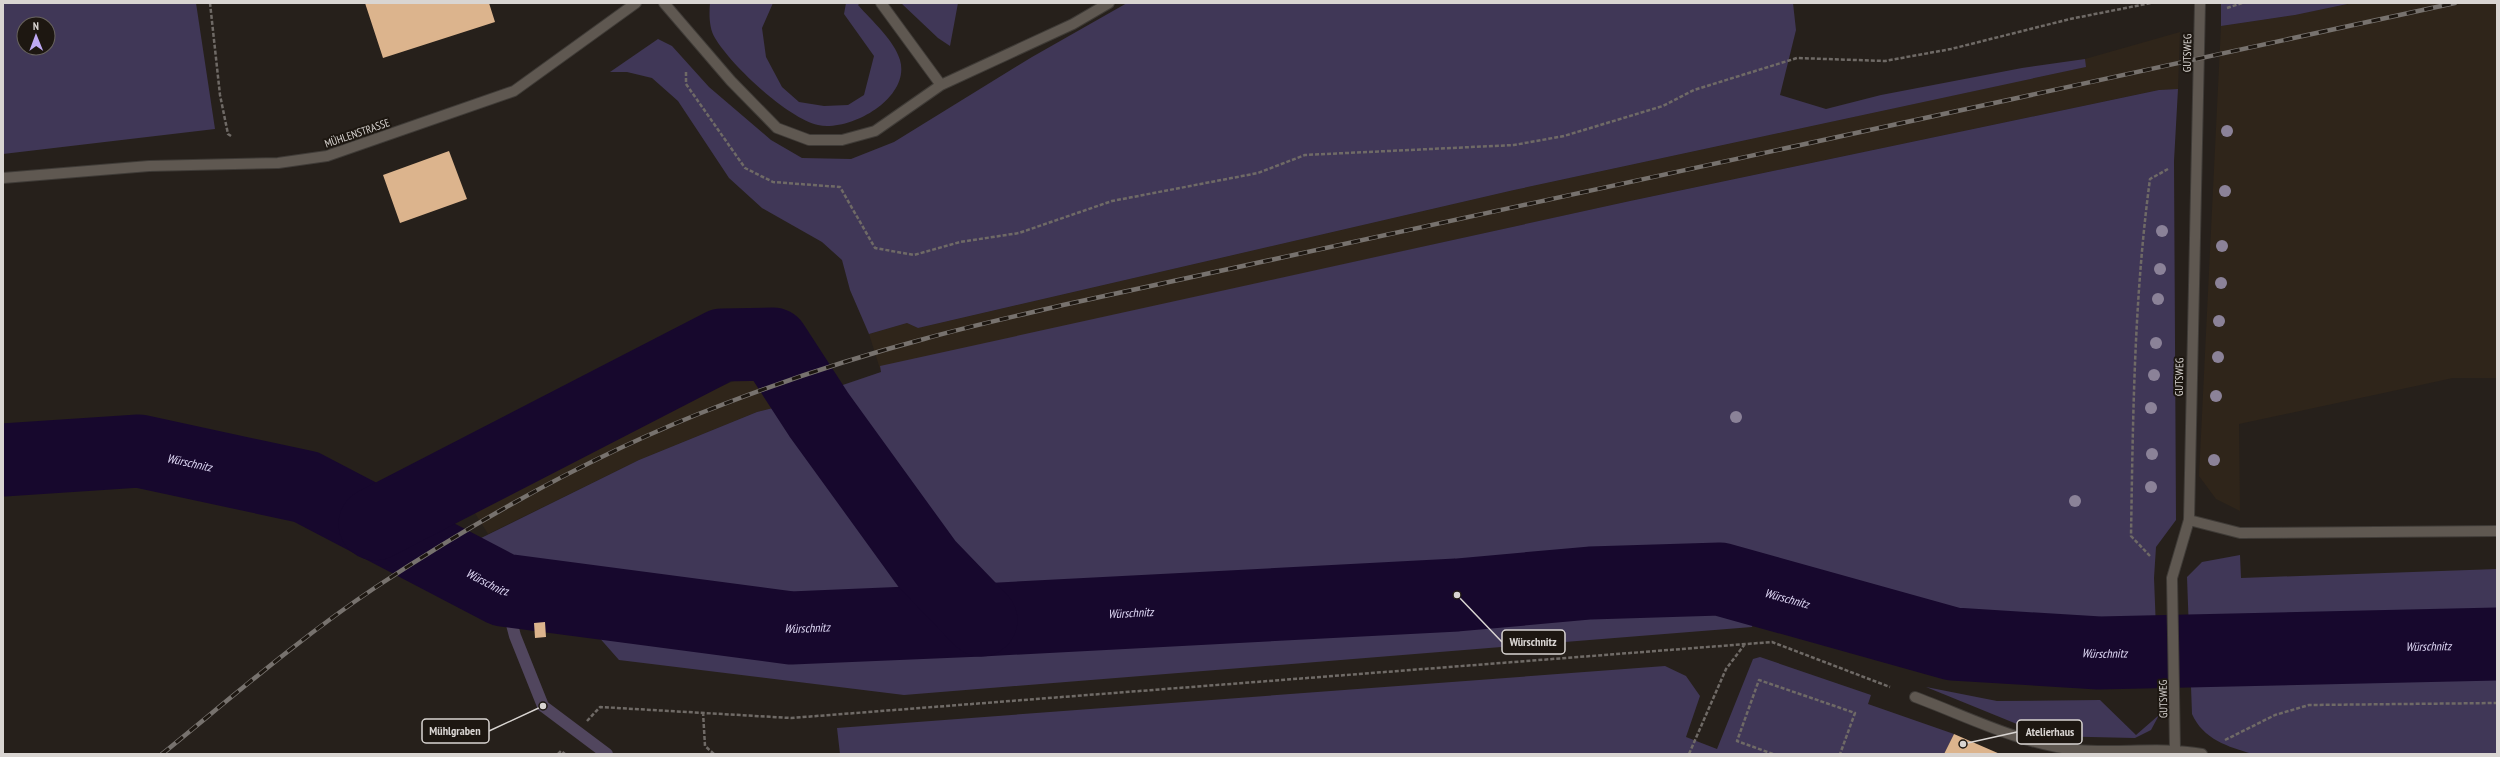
<svg xmlns="http://www.w3.org/2000/svg" width="2500" height="757" viewBox="0 0 2500 757" font-family="'PT Sans Narrow',sans-serif">
  <style>
    .built { fill: #2f251a }
    .green { fill: #403757; fill-rule: evenodd }
    .lines { fill: none; stroke-linecap: round; stroke-linejoin: round }
    .stream { stroke: #51465e; stroke-width: 12 }
    .river { stroke: #17082d; stroke-width: 73 }
    .building { fill: #dcb48d }
    .minor-casing { stroke: #3f3b37; stroke-width: 12 }
    .path { stroke: #6f6a66; stroke-width: 2.5; stroke-dasharray: 4 2; stroke-linecap: butt }
    .minor { stroke: #5f5851; stroke-width: 10 }
    .rail-casing { stroke: #77726e; stroke-width: 4.5 }
    .rail { stroke: #1d1711; stroke-width: 3; stroke-dasharray: 9; stroke-linecap: butt }
    .tree { fill: #8b8298 }
    .labels { text-anchor: middle; dominant-baseline: central; stroke-width: 4; stroke-linejoin: round; paint-order: stroke }
    .street-label { font-size: 11px; fill: #d9d5d2; stroke: #1d1711 }
    .water-label { font-size: 12px; font-style: italic; fill: #e0d9f6; stroke: #1d1711 }
    .leader { fill: none; stroke: #d9d5d2; stroke-width: 1.5 }
    .callout-dot { fill: #d9d5d2; stroke: #1d1711; stroke-width: 1.5 }
    .callout { fill: #1d1711; stroke: #d9d5d2; stroke-width: 1.5 }
    .callout-label { font-size: 12px; text-anchor: middle; font-weight: bold; fill: #d9d5d2 }
  </style>
  <rect width="100%" height="100%" fill="#26201b"/>
  <path class="built" d="M2352,3H2497V378H2453L2239,424L2240,511L2216,499L2199,476L2221,26L2295,15Z
    M2180,32L2178,89L2159,90L1630,201L880,367L881,372L869,334L907,323L918,328L1514,190L2085,67V59Z
    M768,367L781,406L757,412L639,460L488,534L473,510L500,487L621,427Z"/>
  <path class="green" d="M3,3H196L215,129L3,154ZM24,24H48V48H24Z
    M710,3H773L762,28L766,57L782,87L799,102L824,106L848,105L864,95L874,56L844,14L846,3H860L858,5C872,21 894,40 900,60C911,98 850,132 818,125C787,118 731,65 715,38C709,28 709,14 710,3Z
    M901,3H958L950,46L938,38Z
    M1127,3H1793L1796,30L1780,95L1826,109L1881,95L2022,68L2085,59L2086,67L1514,190L918,328L907,323L869,334L850,290L842,260L822,242L762,208L729,178L678,101L652,78L627,72H610L658,39L672,46L709,87L771,140L802,158L851,159L894,142L1032,57Z
    M2221,3H2352L2295,15L2221,26Z
    M2178,89L2174,161L2176,520L2156,547L2154,578L2156,629L1967,615L1719,565L1589,562L940,610L791,612L586,575L560,565L516,569L475,541L639,460L757,412L781,406L881,372L880,366L1630,201L2159,90Z
    M2240,555L2241,578L2497,569V754H2253C2228,747 2203,739 2192,714L2187,577L2202,562Z
    M1718,592L1759,604L1752,627L904,695L619,660L582,618L790,638L980,637L1460,609L1591,596Z
    M1760,657L1871,695L1868,704L1954,734L1944,754H840L837,728L1665,666L1686,676L1700,696L1686,737L1717,749L1753,659Z
    M1926,687L1997,701L2100,700L2136,735L2159,715L2151,730L2135,738L2046,736Z"/>
  <g class="lines">
    <path class="stream" d="M503,590L515,636L543,706L607,754"/>
    <g class="river">
      <path id="s1" d="M3,460L139,451L306,487L503,590L791,628L981,620L1457,595L1590,583L1720,579L1953,644L2099,653L2497,644"/>
      <path d="M375,524L722,345L773,344L819,415L927,564L981,620"/>
    </g>
  </g>
  <path class="building" d="M365,3H489L495,22L383,58Z
    M449,151L467,199L400,223L383,175Z
    M545,622L546,637L535,638L534,623Z
    M1954,734L2000,754H1944Z"/>
  <g class="lines">
    <defs>
      <path id="minor" d="M664,3L731,81L777,128L809,140H842L875,131L941,85L1073,24L1109,3
        M881,3L941,85
        M3,178L149,166L278,163L327,156L514,91L636,3
        M2189,520L2240,533L2497,531
        M1915,697C1966,716 2023,745 2077,750C2119,754 2159,746 2202,754
        M2175,749L2172,578L2189,520L2200,3"/>
    </defs>
    <use href="#minor" class="minor-casing"/>
    <path class="path" d="M210,3L220,95L228,134L231,136
      M2227,8L2242,3
      M686,72V84L745,168L773,182L840,187L875,248L914,255L960,242L1019,233L1112,201L1258,173L1305,155L1514,145L1564,136L1663,106L1694,90L1797,58L1885,61L1951,49L2070,19L2151,3
      M2150,556L2131,536C2133,417 2134,298 2150,179L2168,169
      M703,712L705,746L714,754
      M587,721L600,707L791,718L1772,642L1890,687
      M2225,740L2275,715L2309,705L2497,703
      M558,754L561,751L565,754
      M1689,754L1726,669L1745,644
      M1773,754L1737,741L1759,680L1855,713L1840,754"/>
    <use href="#minor" class="minor"/>
    <defs>
      <path id="rail" d="M162,754C232,697 301,637 376,587C485,515 602,450 724,404C789,379 856,357 924,339C970,326 1017,316 1063,305L2455,3"/>
    </defs>
    <use href="#rail" class="rail-casing"/>
    <use href="#rail" class="rail"/>
  </g>
  <g class="tree">
    <circle cx="2227" cy="131" r="6"/>
    <circle cx="2225" cy="191" r="6"/>
    <circle cx="2162" cy="231" r="6"/>
    <circle cx="2222" cy="246" r="6"/>
    <circle cx="2160" cy="269" r="6"/>
    <circle cx="2221" cy="283" r="6"/>
    <circle cx="2158" cy="299" r="6"/>
    <circle cx="2219" cy="321" r="6"/>
    <circle cx="2156" cy="343" r="6"/>
    <circle cx="2218" cy="357" r="6"/>
    <circle cx="2154" cy="375" r="6"/>
    <circle cx="2216" cy="396" r="6"/>
    <circle cx="2151" cy="408" r="6"/>
    <circle cx="1736" cy="417" r="6"/>
    <circle cx="2152" cy="454" r="6"/>
    <circle cx="2214" cy="460" r="6"/>
    <circle cx="2151" cy="487" r="6"/>
    <circle cx="2075" cy="501" r="6"/>
  </g>
  <g class="labels">
    <g class="street-label">
      <text transform="translate(2187 53) rotate(-89)">GUTSWEG</text>
      <text transform="translate(357 133) rotate(-19)">MÜHLENSTRASSE</text>
      <text transform="translate(2179 377) rotate(-89)">GUTSWEG</text>
      <text transform="translate(2163 699) rotate(-91)">GUTSWEG</text>
    </g>
    <g class="water-label">
      <text stroke="none"><textPath href="#s1" startOffset="188">Würschnitz</textPath></text>
      <text stroke="none"><textPath href="#s1" startOffset="512">Würschnitz</textPath></text>
      <text stroke="none"><textPath href="#s1" startOffset="1820">Würschnitz</textPath></text>
      <text stroke="none"><textPath href="#s1" startOffset="1160">Würschnitz</textPath></text>
      <text stroke="none"><textPath href="#s1" startOffset="836">Würschnitz</textPath></text>
      <text stroke="none"><textPath href="#s1" startOffset="2468">Würschnitz</textPath></text>
      <text stroke="none"><textPath href="#s1" startOffset="2144">Würschnitz</textPath></text>
    </g>
  </g>
  <path class="leader" d="M1457 595L1502 642M543 706L489 731M1963 744L2017 732"/>
  <g class="callout-dot">
    <circle cx="1457" cy="595" r="4"/>
    <circle cx="543" cy="706" r="4"/>
    <circle cx="1963" cy="744" r="4"/>
  </g>
  <g class="callout">
    <rect x="1502" y="630" width="63" height="24" rx="4"/>
    <rect x="422" y="719" width="67" height="24" rx="4"/>
    <rect x="2017" y="720" width="65" height="24" rx="4"/>
  </g>
  <g class="callout-label">
    <text x="1533" y="646">Würschnitz</text>
    <text x="455" y="735">Mühlgraben</text>
    <text x="2050" y="736">Atelierhaus</text>
  </g>
  <rect width="2500" height="757" fill="none" stroke="#d9d5d2" stroke-width="8"/>
  <g transform="translate(36 36) rotate(359)"><circle r="19" fill="#1d1711" stroke="#68635e"/>
  <path d="M0-3L7 15L0 10L-7 15Z" fill="#bea9f4"/>
  <text y="-6" font-size="11" font-weight="bold" text-anchor="middle" fill="#d9d5d2">N</text>
  </g>
</svg>
